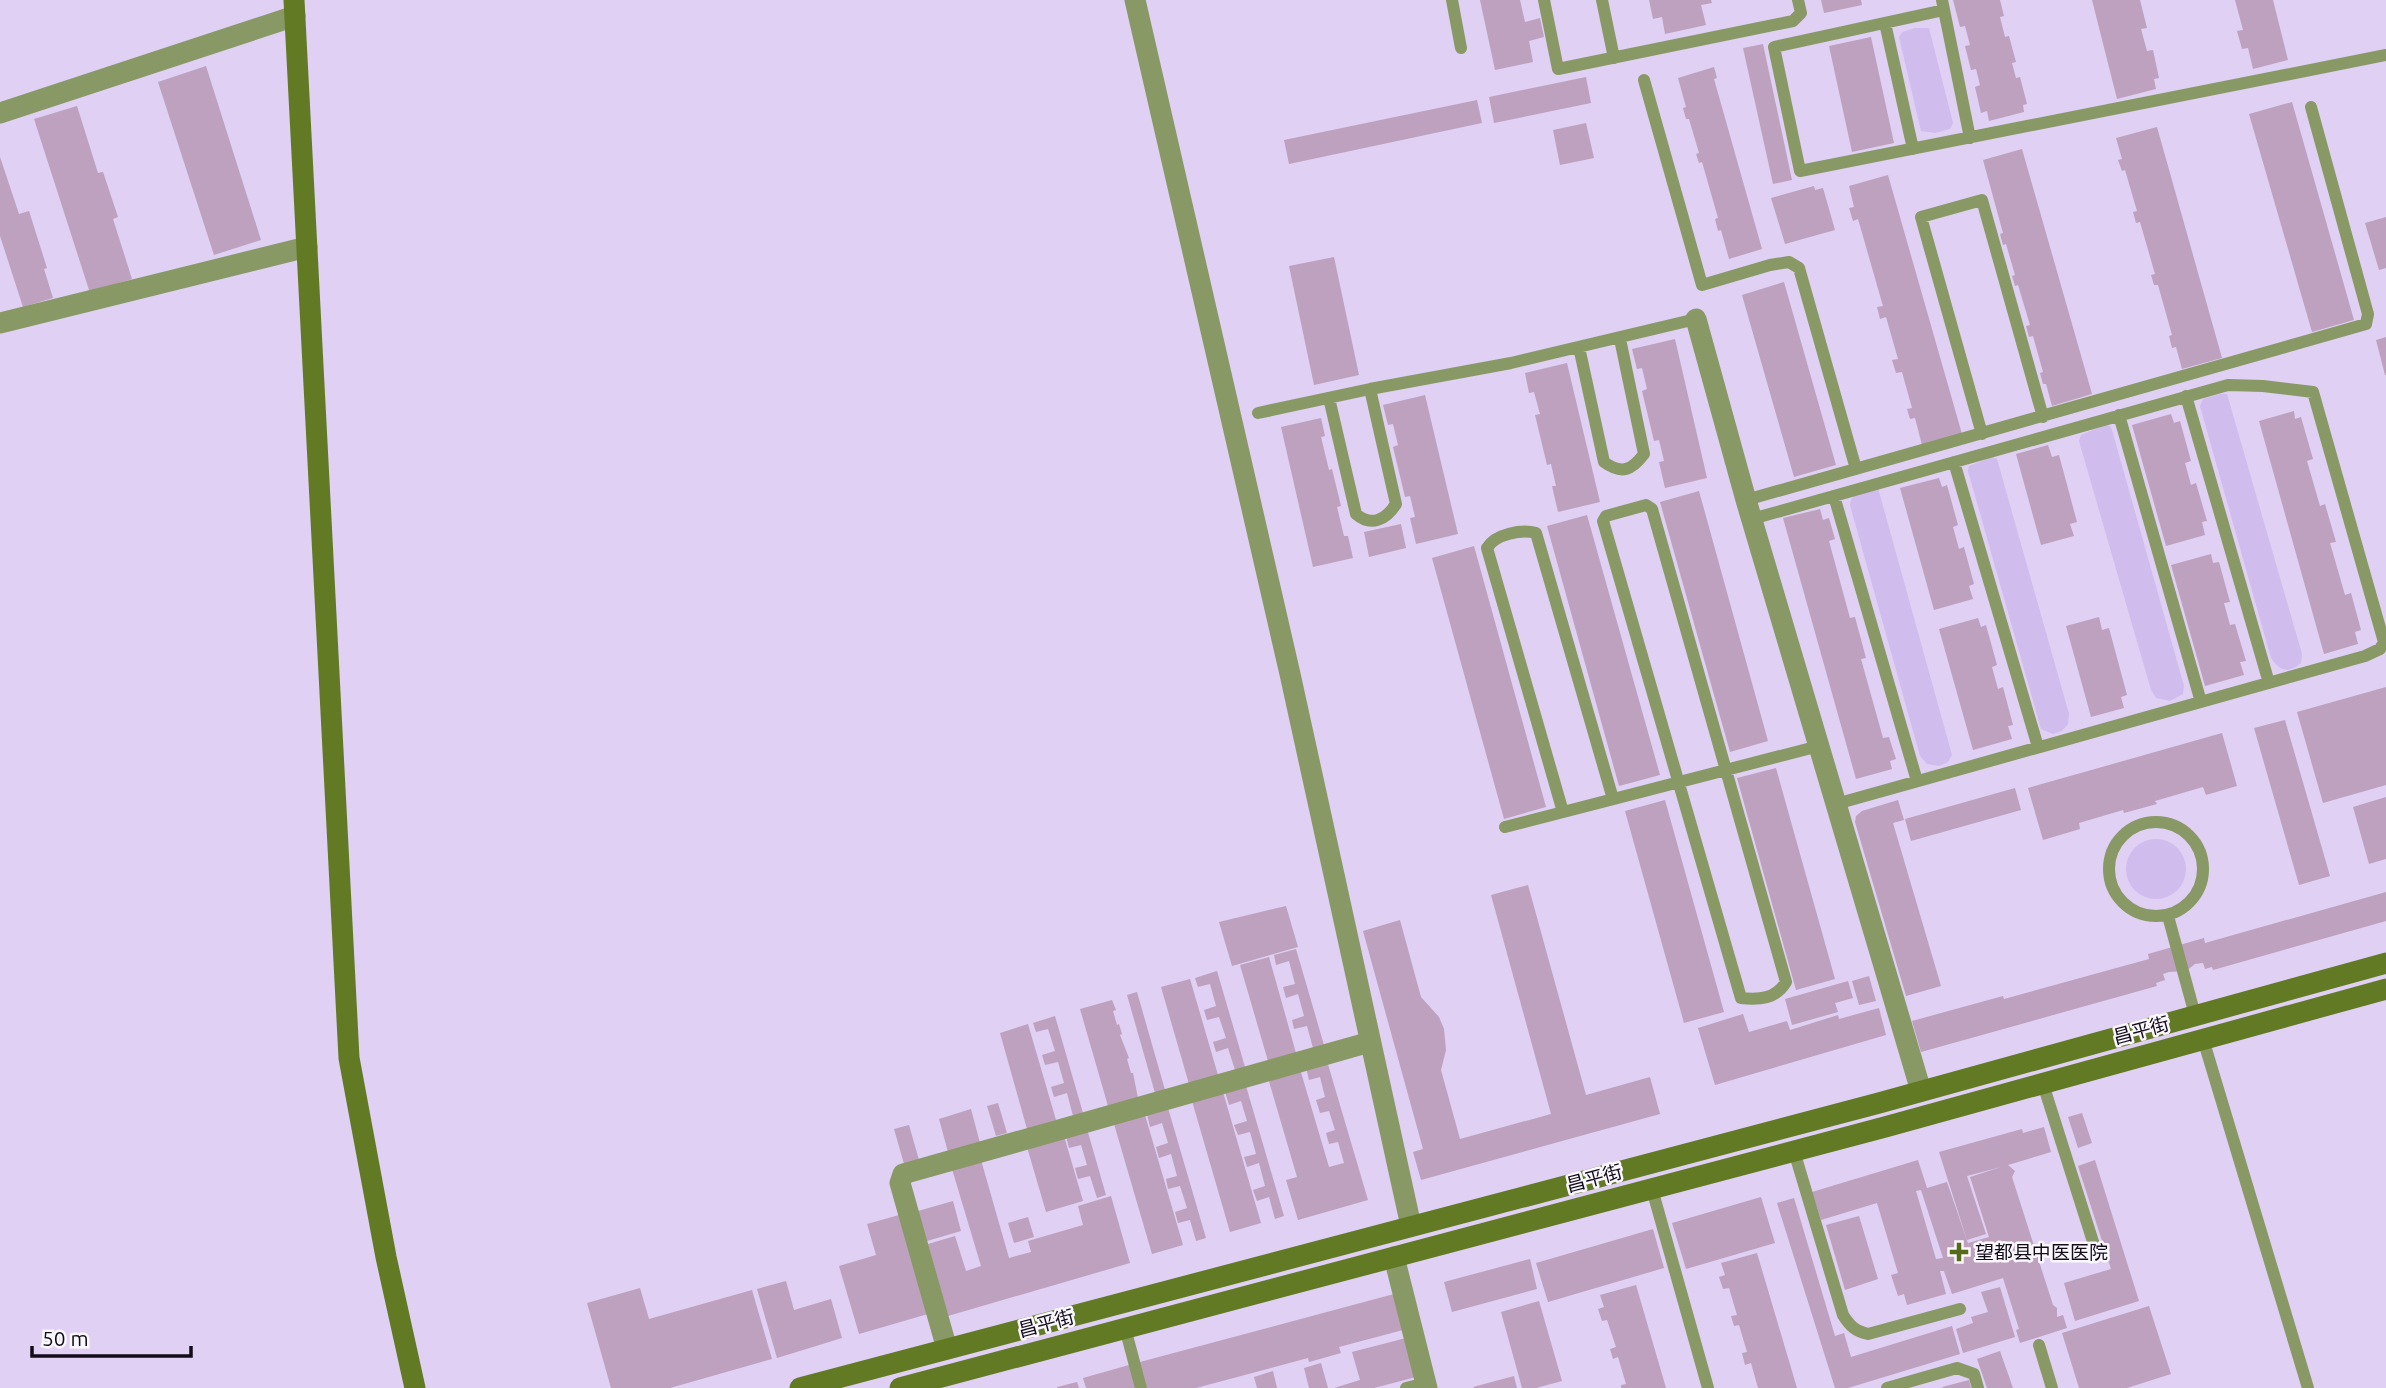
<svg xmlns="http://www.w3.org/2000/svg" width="2386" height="1388" viewBox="0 0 2386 1388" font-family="Ubuntu,'Noto Sans SC',sans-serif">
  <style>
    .green { fill: #d1bcee }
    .building { fill: #bda1bf; fill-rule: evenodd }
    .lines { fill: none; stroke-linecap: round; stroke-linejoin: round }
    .lane { stroke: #889965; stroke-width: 12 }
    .street { stroke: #889965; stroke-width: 21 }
    .secondary { stroke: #627a24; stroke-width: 21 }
    .poi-dot { fill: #556b1a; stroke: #faf7fe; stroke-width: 2.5 }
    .labels { text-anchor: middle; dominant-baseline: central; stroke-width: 5; stroke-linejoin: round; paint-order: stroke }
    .street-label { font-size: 19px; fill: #120d19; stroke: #faf7fe }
    .poi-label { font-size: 19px; fill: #120d19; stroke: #faf7fe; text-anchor: start }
  </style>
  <rect width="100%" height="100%" fill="#dfd0f4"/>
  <path class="green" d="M1915,28H1929L1953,123L1950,129L1935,133L1921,131L1899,37L1902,32Z
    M2220,394H2227L2302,654L2301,663C2288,674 2280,671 2271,658L2200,406L2203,399Z
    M2105,425L2110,426L2112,430L2184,686L2183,694L2170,701L2156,698L2151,690L2079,441L2081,435Z
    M1992,457L1997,459L2069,714L2068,724L2062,731L2053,734L2041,729L1968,471L1969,466Z
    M1878,488L1952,755L1948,762L1939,766L1927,764L1920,756L1850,505C1851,491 1866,491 1878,488Z
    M2126 869a30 30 0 1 1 60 0a30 30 0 1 1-60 0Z"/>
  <path class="building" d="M1480,0H1520L1525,22L1540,18L1544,37L1529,41L1533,62L1495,70Z
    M1649,0H1711L1712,3L1701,5L1706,25L1665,34L1662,17L1653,19Z
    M1821,0H1861L1862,5L1824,13Z
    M1953,0H2000L2004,16L2000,17L2005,37L2009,36L2016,62L2012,63L2016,78L2020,77L2027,104L2023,105L2024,112L1989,121L1987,111L1981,113L1975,87L1980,85L1976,69L1971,70L1965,46L1970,45L1965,26L1960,27Z
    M2092,0H2140L2147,28L2141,29L2147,51L2153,50L2159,78L2154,79L2156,89L2117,99Z
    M2235,0H2273L2288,60L2253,69L2248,48L2242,49L2237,31L2243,30Z
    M1871,37L1894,143L1852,152L1829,46Z
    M1763,44L1792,180L1773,184L1743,48Z
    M206,66L261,240L214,255L158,82Z
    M1714,67L1717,78L1714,79L1762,249L1729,259L1721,230L1718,231L1715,219L1718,218L1702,162L1699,163L1696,154L1699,153L1689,119H1686L1683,108L1686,107L1678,78Z
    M1586,77L1591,103L1494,123L1489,97Z
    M1477,100L1482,123L1289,164L1284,140Z
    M2292,102L2354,320L2312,332L2249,114Z
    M77,106L98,173L103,172L118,217L113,219L132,279L90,293L34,119Z
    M1586,123L1594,158L1560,165L1553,130Z
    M2157,127L2222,358L2182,369L2176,347L2172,348L2169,336L2172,335L2158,285H2154L2151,275L2155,274L2140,222L2136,223L2133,212L2137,211L2125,170L2122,171L2118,160L2122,159L2116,138Z
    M2022,149L2092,394L2052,406L2046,384H2043L2040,373L2043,372L2033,336L2029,337L2026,326L2030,325L2018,285L2015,286L2012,276L2015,275L2006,244L2003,245L2000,234L2003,233L1983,160Z
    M0,157L19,214L29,211L47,268L44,269L53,298L23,307L0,236Z
    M1888,175L1962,434L1922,445L1915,418L1910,419L1907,409L1912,408L1902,372L1896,373L1892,360L1898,359L1886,317L1880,319L1877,307L1883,306L1858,219L1853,221L1849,208L1854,207L1849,186Z
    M1814,186L1815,190L1823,188L1835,230L1785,244L1771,198Z
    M2386,217V268L2379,270L2365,223Z
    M1334,257L1359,375L1314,385L1289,266Z
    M1784,282L1836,465L1794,477L1742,295Z
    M2386,337V375H2385L2376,340Z
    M1675,339L1707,478L1665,488L1659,462L1664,461L1659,440L1654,441L1642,391L1647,389L1642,368L1637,369L1632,349Z
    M1567,363L1600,502L1558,512L1552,486H1556L1551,464L1547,465L1535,415L1540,414L1534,392L1529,393L1525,373Z
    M1425,395L1458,534L1416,544L1410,518L1415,517L1410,496L1405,497L1393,447L1398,445L1393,424L1388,425L1383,405Z
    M2294,411L2295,419L2301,417L2313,459L2307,461L2320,506L2325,504L2336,542L2330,543L2345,595L2351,593L2361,630L2355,632L2358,644L2324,654L2259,421Z
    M2171,414L2174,423L2180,421L2191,461L2185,463L2191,485L2196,483L2207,521L2202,522L2205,535L2166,546L2132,425Z
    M1321,418L1325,436L1321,437L1329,470L1332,469L1341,506L1337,507L1344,536H1348L1353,558L1313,567L1281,427Z
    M2048,445L2052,457L2059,455L2077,522L2070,524L2074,536L2041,545L2016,454Z
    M1939,478L1942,487L1947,485L1958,525L1953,527L1959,549L1964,547L1974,584L1969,586L1973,599L1934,610L1900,488Z
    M1699,491L1768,741L1730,752L1660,502Z
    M1820,509L1823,520L1829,518L1835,539L1829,541L1850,618L1855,617L1866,658L1861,659L1883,738L1889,737L1896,759L1890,761L1892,769L1856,779L1783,518Z
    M1587,515L1660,775L1619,786L1547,526Z
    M1401,524L1406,548L1369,557L1364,532Z
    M1474,546L1546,807L1504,819L1432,558Z
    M2211,554L2213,563L2219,562L2230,602L2224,603L2230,625L2235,624L2246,661L2240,662L2244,675L2205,686L2171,565Z
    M2099,617L2102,630L2109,628L2127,695L2121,697L2124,708L2091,717L2066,626Z
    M1978,618L1981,627L1986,625L1997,665L1992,667L1998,689L2003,687L2013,725L2008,726L2012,739L1973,750L1939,629Z
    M2386,687V785L2323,803L2297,712Z
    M2285,720L2330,876L2299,885L2254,728Z
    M2222,733L2237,786L2206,795L2203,787L2155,801L2157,804L2124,813L2123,810L2079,823L2080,829L2043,840L2028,788Z
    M1776,768L1835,979L1796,990L1737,778Z
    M2015,788L2021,810L1911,841L1905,819Z
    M2386,797V859L2369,864L2353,807Z
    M1665,800L1724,1012L1684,1023L1625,811Z
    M1898,800L1904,820L1893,823L1941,986L1906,996L1855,822L1856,816L1862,811Z
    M1528,885L1586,1095L1650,1077L1660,1114L1421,1180L1413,1152L1423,1149L1363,931L1400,920L1421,997L1439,1017L1444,1029L1446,1050L1441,1070L1460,1139L1551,1114L1491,895Z
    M2386,892V921L2213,970L2212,967L2205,969L2203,963L2195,964L2186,971L2169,972L2163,974L2165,980L2156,983L2157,986L1921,1052L1912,1021L2003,996L2004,999L2149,959L2148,954L2204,938L2205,943Z
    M1286,906L1298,947L1232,966L1219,922Z
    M1296,949L1324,1045L1313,1048L1307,1026L1294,1029L1292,1020L1304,1016L1298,994L1286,998L1283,987L1295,984L1289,961L1276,965L1274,955Z
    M1269,957L1296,1053L1268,1061L1240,965Z
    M1217,971L1245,1067L1235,1070L1228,1048L1216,1052L1213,1042L1226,1038L1219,1017L1207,1020L1204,1010L1216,1006L1210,984L1198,987L1195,978Z
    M1869,976L1876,1001L1859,1005L1852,981Z
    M1190,979L1218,1075L1189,1084L1161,987Z
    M1848,981L1853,998L1835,1003L1838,1012L1792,1025L1785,999Z
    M1137,992L1165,1090L1155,1093L1127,995Z
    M1112,1000L1116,1010L1113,1011L1117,1025L1119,1024L1122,1034L1120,1035L1129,1058L1127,1059L1131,1073H1133L1138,1098L1108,1106L1080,1009Z
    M1879,1008L1886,1035L1715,1085L1698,1028L1743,1014L1749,1032L1787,1021L1790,1030L1838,1015L1839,1019Z
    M1055,1016L1083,1113L1073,1116L1067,1093L1054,1097L1051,1087L1064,1083L1058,1062L1045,1065L1042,1055L1055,1051L1048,1029L1036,1032L1033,1023Z
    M1028,1024L1056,1120L1027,1129L1000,1033Z
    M1327,1061L1368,1200L1298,1220L1286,1180L1297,1177L1268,1078L1300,1069L1329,1167L1344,1163L1338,1142L1329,1144L1326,1133L1335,1130L1329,1111L1320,1113L1316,1100L1325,1097L1320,1077L1309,1080L1306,1067Z
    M1246,1086L1284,1216L1275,1219L1269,1197L1257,1201L1253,1190L1265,1186L1259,1163L1247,1167L1244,1157L1256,1154L1250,1132L1238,1135L1234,1125L1247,1121L1241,1101L1229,1105L1225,1092Z
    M1223,1092L1261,1223L1230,1232L1192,1101Z
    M998,1103L1007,1133L996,1136L987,1106Z
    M1168,1108L1206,1238L1196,1241L1190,1220L1178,1223L1175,1212L1187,1208L1180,1186L1168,1189L1166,1179L1177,1176L1171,1154L1159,1158L1156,1147L1168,1143L1162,1123L1150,1127L1147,1114Z
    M971,1109L980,1143L948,1152L939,1119Z
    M2082,1113L2092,1143L2078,1148L2068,1117Z
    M1145,1115L1183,1245L1152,1254L1114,1124Z
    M909,1125L919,1160L904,1164L894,1129Z
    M2044,1127L2051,1152L2008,1165L2015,1171L2012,1177L2053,1305L2057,1308V1317L2063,1315L2067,1328L2020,1343L2016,1330L2019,1329L2003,1278L1952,1294L1944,1271H1940L1946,1294L1907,1305L1904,1294L1898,1296L1891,1275L1898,1273L1877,1203L1821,1220L1812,1192L1918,1160L1927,1188L1947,1182L1971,1252L1968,1243L1989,1237L1970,1177L2001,1167L1967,1176L1986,1234L1967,1240L1939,1152L2022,1129L2023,1133ZM1921,1190L1943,1258L1936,1259L1916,1191Z
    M1087,1129L1106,1195L1097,1198L1090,1176L1078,1179L1075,1168L1087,1165L1081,1145L1069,1148L1066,1136Z
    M1064,1136L1083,1201L1046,1212L1027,1147Z
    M981,1160L1009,1258L1031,1252L1028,1241L1083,1225L1078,1206L1111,1196L1130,1263L948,1316L928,1244L955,1236L966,1271L981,1266L952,1169Z
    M2095,1160L2139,1301L2075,1321L2064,1283L2111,1269L2078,1166Z
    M1761,1197L1775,1243L1686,1269L1672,1223Z
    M1794,1198L1835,1336L1844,1333L1851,1357L1952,1326L1960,1354L1848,1388H1835L1777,1203Z
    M953,1201L961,1231L927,1241L918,1211Z
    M899,1215L928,1314L859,1334L839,1266L876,1255L867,1224Z
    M1859,1216L1878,1279L1845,1290L1826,1225Z
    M1028,1217L1034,1237L1014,1243L1008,1223Z
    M1653,1229L1664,1268L1548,1302L1536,1263Z
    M1757,1253L1797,1388H1758L1751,1363L1745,1365L1742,1353L1747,1352L1739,1325L1734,1326L1731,1316L1737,1315L1729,1288L1723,1289L1719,1277L1725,1275L1721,1263Z
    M1530,1259L1537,1289L1452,1312L1444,1282Z
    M786,1281L794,1310L831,1299L842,1338L777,1358L757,1289Z
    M1636,1285L1666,1388H1621V1385L1626,1384L1618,1357L1613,1359L1610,1349L1616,1347L1607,1320L1602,1321L1598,1309L1604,1307L1600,1295Z
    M2000,1287L2015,1337L1963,1353L1956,1329L1973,1323L1971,1317L1988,1312L1981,1292Z
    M640,1288L649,1319L752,1290L772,1359L670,1388H611L587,1303Z
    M1394,1294L1403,1330L1339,1347L1341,1353L1309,1362L1308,1358L1196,1388H1147L1140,1362Z
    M1539,1301L1562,1381L1536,1388H1522L1501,1312Z
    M2149,1306L2171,1374L2127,1388H2079L2062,1333Z
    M1406,1338L1416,1377L1374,1388H1334L1360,1380L1352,1352Z
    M2000,1351L2013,1388H1987L1977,1359Z
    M1321,1363L1328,1388H1309L1304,1368Z
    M1129,1365L1136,1388H1086L1083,1378Z
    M1273,1371L1277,1388H1257L1254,1377Z
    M1514,1376L1517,1388H1474L1473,1387Z
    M1969,1380L1971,1388H1943L1942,1387Z
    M1077,1382L1079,1388H1057V1387Z"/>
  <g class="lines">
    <path class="lane" d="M1452,0L1461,48
      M1544,0L1558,69L1793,21L1801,13L1798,0
      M1602,0L1614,58
      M1942,0L1970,138
      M1944,10L1774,47L1800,171L2386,55
      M1885,23L1913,149
      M1644,80L1702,285L1770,265L1789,262L1799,268L1856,469
      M1579,347L1604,462C1622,475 1632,470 1644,454L1620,339
      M2186,396L2269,683
      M1329,398L1356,514C1371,527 1386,520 1396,504L1370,389
      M1258,413L1370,389L1511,363L1696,319
      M2119,415L2201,702
      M1982,434L1921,217L1982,200L2043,417
      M1954,462L2038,747
      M1834,496L1917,781
      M1746,500L2366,324L2368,314L2311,107
      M1646,505L1652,509L1786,982C1776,999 1759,1000 1741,998L1603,521L1606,516Z
      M1752,519L2228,385L2263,386L2313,392L2384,642L2380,649L2365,656L1836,804
      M1563,812L1487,548C1495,534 1522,529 1536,533L1613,799
      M2109 869a47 47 0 1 1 94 0a47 47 0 1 1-94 0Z
      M1505,827L1819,746
      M2168,916L2195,1015
      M2203,1039L2308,1388
      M2043,1084L2095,1248
      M1794,1151L1843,1315C1850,1326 1855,1331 1868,1334L1960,1309
      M1652,1189L1708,1388
      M1125,1328L1141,1388
      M2039,1345L2052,1388
      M1406,1388L1426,1383
      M1887,1388L1957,1368L1974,1374L1978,1388"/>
    <path class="street" d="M1135,0L1290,674L1411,1226
      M0,113L295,16
      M1696,319L1746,500L1921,1091
      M0,323L307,247
      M1394,1257L1427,1388
      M947,1349L900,1183L903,1174L1370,1042"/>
    <path class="secondary" d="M294,0L349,1058L386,1257L415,1388
      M800,1388L1879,1103L2386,963
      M900,1388L1885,1127L2386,989"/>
  </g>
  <path class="poi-dot" d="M1955.5 1241.5h7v7h7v7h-7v7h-7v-7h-7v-7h7z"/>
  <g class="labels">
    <g class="street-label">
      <text transform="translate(2141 1030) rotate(-15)">昌平街</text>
      <text transform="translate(1594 1178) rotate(-15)">昌平街</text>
      <text transform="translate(1046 1323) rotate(-15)">昌平街</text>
    </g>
    <g class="poi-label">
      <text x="1975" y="1252">望都县中医医院</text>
    </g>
  </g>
  <path d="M32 1346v10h159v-10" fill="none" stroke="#120d19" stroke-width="3.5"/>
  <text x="42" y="1346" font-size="21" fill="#120d19" stroke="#faf7fe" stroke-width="5" paint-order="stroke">50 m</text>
</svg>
